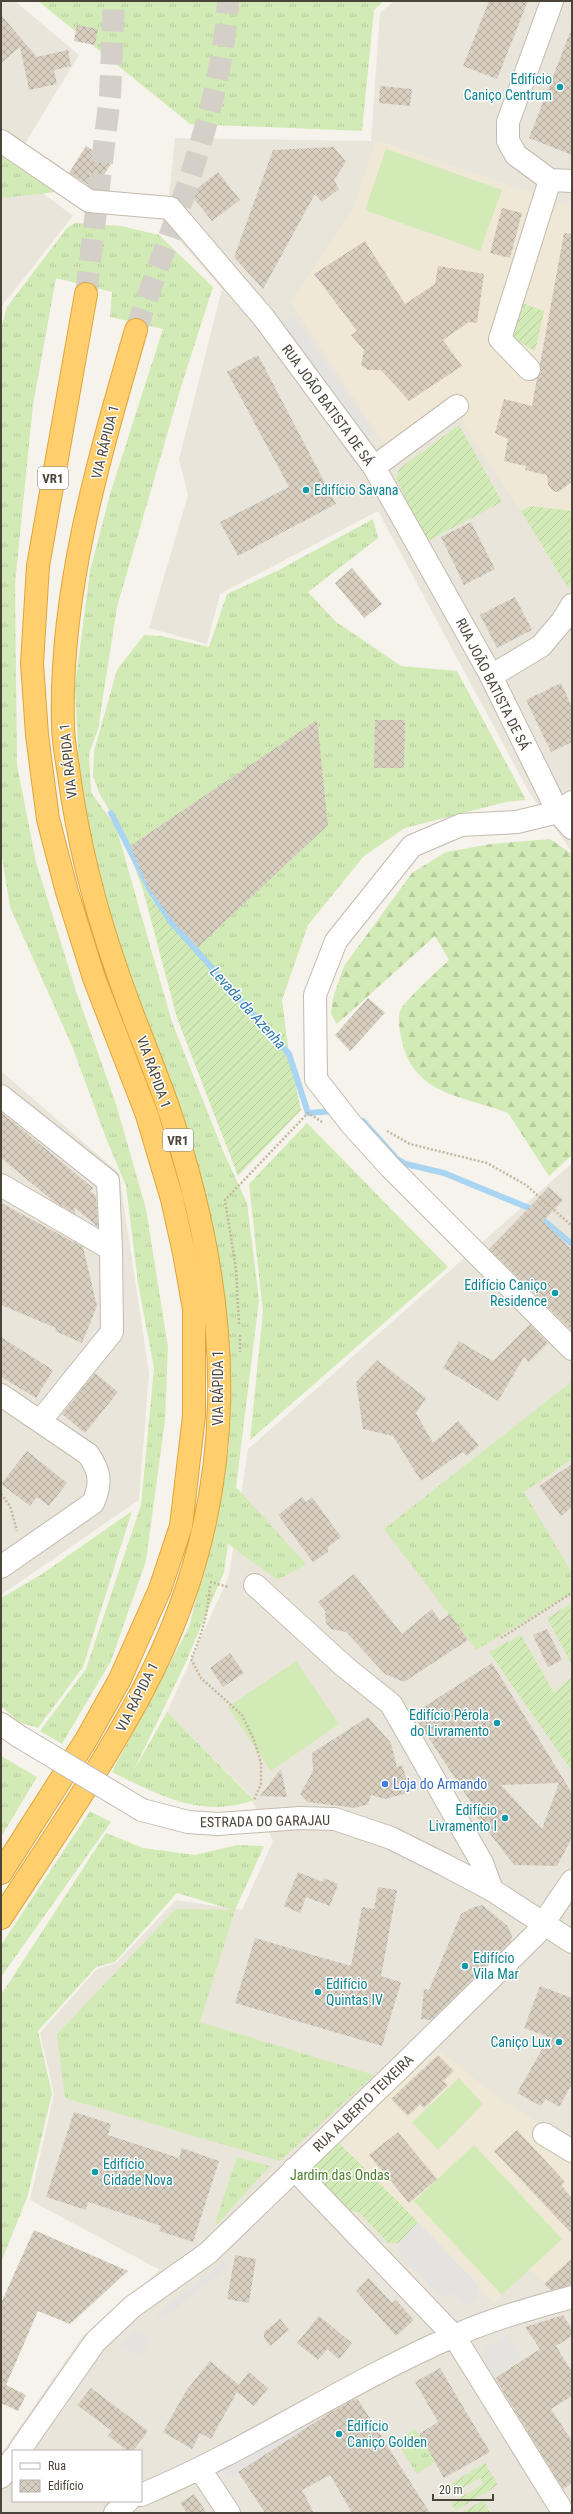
<svg xmlns="http://www.w3.org/2000/svg" width="573" height="2514" viewBox="0 0 573 2514" font-family="'Roboto Condensed',sans-serif">
  <style>
    .residential { fill: #eae5da; fill-rule: evenodd }
    .education { fill: #efe8d6 }
    .grass { fill: url(#grass-tufts) }
    .forest { fill: url(#forest-firs) }
    .garden { fill: url(#garden-furrows) }
    .pitch { fill: #d2eab5 }
    .parking { fill: #e5e3e0 }
    .lines { fill: none; stroke-linecap: round; stroke-linejoin: round }
    .stream { stroke: #a9d4f2; stroke-width: 6 }
    .building { fill: url(#building-cross-hatch); fill-rule: evenodd }
    .highway-tunnel { stroke: #d4d0c8; stroke-width: 22; stroke-dasharray: 22 11; stroke-linecap: butt }
    .minor-casing { stroke: #c2bbae; stroke-width: 24 }
    .highway-casing { stroke: #e0a43c; stroke-width: 24 }
    .path { stroke: #c4b79f; stroke-width: 2.5; stroke-dasharray: 2 2; stroke-linecap: butt }
    .minor { stroke: #fff; stroke-width: 22 }
    .highway { stroke: #ffcf6e; stroke-width: 22 }
    .minor-bridge-casing { stroke: #c2bbae; stroke-width: 24; stroke-linecap: butt }
    .minor-bridge { stroke: #fff; stroke-width: 22 }
    .culture-dot { fill: #0f9aa8; stroke: #fff; stroke-width: 1.5 }
    .shop-dot { fill: #3f7fe0; stroke: #fff; stroke-width: 1.5 }
    .labels { text-anchor: middle; dominant-baseline: central; stroke-width: 3; stroke-linejoin: round; paint-order: stroke }
    .shield { fill: #fff; stroke: #817c74; stroke-width: 1 }
    .shield-label { font-size: 13px; font-weight: bold; fill: #4b4439 }
    .culture-label { font-size: 14px; fill: #0d838f; stroke: #fff; text-anchor: end }
    .street-label { font-size: 14px; fill: #4b4439; stroke: #fff }
    .shop-label { font-size: 14px; fill: #366cbe; stroke: #fff; text-anchor: start }
    .park-label { font-size: 14px; fill: #4a7f2a; stroke: #fff }
    .water-label { font-size: 15px; font-style: italic; fill: #2e7ab2; stroke: #fff }
  </style>
  <defs>
    <pattern id="grass-tufts" width="24" height="20" patternUnits="userSpaceOnUse"><rect width="24" height="20" fill="#d2eab5"/><path d="M3 7l-1-3M5 7V3M7 7l1-3M15 17l-1-3M17 17v-4M19 17l1-3" fill="none" stroke="#b6ca9c"/></pattern>
    <pattern id="forest-firs" width="22" height="20" patternUnits="userSpaceOnUse"><rect width="22" height="20" fill="#d2eab5"/><path d="M5 1l3.5 6h-7zM16 11l3.5 6h-7z" fill="#b6ca9c"/></pattern>
    <pattern id="garden-furrows" width="10" height="10" patternUnits="userSpaceOnUse"><rect width="10" height="10" fill="#d2eab5"/><path d="M-1 1l2-2M0 10L10 0M9 11l2-2" fill="none" stroke="#b6ca9c"/></pattern>
    <pattern id="building-cross-hatch" width="8" height="8" patternUnits="userSpaceOnUse"><rect width="8" height="8" fill="#d8cfc1"/><path d="M0 0l8 8M0 8l8-8" fill="none" stroke="#b1aa9e"/></pattern>
  </defs>
  <rect width="100%" height="100%" fill="#f6f3ec"/>
  <path class="residential" d="M1,1H15L79,55L10,168L73,216L1,307Z
    M394,1H572V852L530,794L378,511L220,594L207,644L149,628L188,495L179,459L222,289L166,225L175,138L371,141L380,13Z
    M1,1071L119,1173L149,1373L139,1500L1,1595Z
    M572,1163V2513H1V2454L81,2338L160,2270L30,2200L54,2094L40,2033L97,1969L116,1963L176,1900L242,1910L273,1841L252,1801L254,1799L167,1712L229,1576L248,1449ZM13,2451H141V2501H13Z"/>
  <path class="education" d="M376,140L572,207V581L568,588L521,511L460,418L398,465L291,302L353,209Z
    M437,2051L443,2053L497,2097L572,2144V2287L561,2298L529,2269L494,2303L338,2142Z"/>
  <path class="grass" d="M38,1H384L374,10L362,131L190,124Z
    M1,155L56,192L1,198Z
    M75,223L121,226L159,235L213,287L181,387L117,607L98,729L89,754L91,792L116,827L172,1022L223,1151L247,1203L259,1300L236,1487L306,1564L278,1580L228,1544L224,1572L185,1664L133,1772L167,1712L254,1800C202,1819 158,1795 112,1772L189,1627L215,1523L229,1447L230,1383L226,1309L211,1219L189,1146L118,951L80,789L75,686L90,571L110,494L163,329L110,317L112,292L56,278L33,405L15,584L17,765L36,862L76,991L116,1104L146,1209L168,1347L165,1420L146,1561L111,1661L62,1744L40,1731L86,1669L141,1505L154,1368L138,1283L126,1186L106,1138L72,1046L10,907L1,851V328L7,307L67,228Z
    M373,519L378,538L308,592L335,621L401,666L457,671L526,800L506,802L405,828L364,856L308,925L282,1000L289,1054L143,890L121,829L100,795L93,776L94,751L117,670L144,635L161,636L209,647L227,594L277,571Z
    M307,1123L448,1267L250,1440L263,1312L249,1184Z
    M571,1382L572,1459L524,1492L572,1573V1593L476,1650L384,1529Z
    M132,1511L83,1667L38,1728L19,1722L1,1706V1598L42,1574Z
    M1,1756L37,1777L1,1837Z
    M90,1811L111,1822L1,1977V1945Z
    M106,1833L143,1848L195,1855L237,1845L264,1846L235,1910L200,2022L374,2075L280,2161L65,2098L57,2034L176,1909L233,1910L177,1893L115,1962L96,1967L38,2031L52,2094L27,2198L1,2262V1995Z
    M237,2157L270,2166L217,2224L215,2223Z
    M415,2429L436,2462L417,2474L396,2441Z"/>
  <path class="forest" d="M550,839L572,854V1155L549,1176L508,1113C465,1096 414,1096 402,1041C400,1031 397,1020 400,1011C404,1001 440,969 449,960L435,936L337,1024L331,1014L333,998L344,966L412,873L446,852L491,844Z"/>
  <path class="garden" d="M522,303L544,311L535,351L513,338Z
    M459,425L502,502L426,542L396,478L399,469Z
    M530,506L572,511V581L568,588L521,511Z
    M143,890L289,1054L301,1110L238,1176L177,1018Z
    M572,1603V1665L547,1618Z
    M521,1635L554,1693L572,1677V1771L489,1652Z
    M338,2142L418,2222L399,2243H388L359,2212L345,2210L315,2184L314,2167Z
    M485,2463L498,2485L455,2511L451,2503L483,2484L480,2478L447,2497L442,2489Z
    M483,2500L490,2513H461Z"/>
  <path class="pitch" d="M386,149L502,190L480,251L365,210Z
    M296,1661L339,1724L271,1771L228,1707Z
    M459,2078L483,2104L438,2150L412,2122Z
    M474,2145L562,2239L502,2295L414,2201Z"/>
  <path class="parking" d="M293,314L374,433L363,442L282,322Z
    M418,2222L478,2285V2299L466,2305L455,2294L440,2296L398,2253L399,2243Z
    M225,2261L230,2267L162,2319L156,2314Z
    M136,2330L150,2337L142,2356L120,2345Z
    M508,2334L521,2358L491,2377L484,2355L488,2346Z
    M316,2409L323,2421L228,2480L221,2468Z"/>
  <g class="lines">
    <path class="stream" d="M111,813L149,888L171,922L289,1054L308,1113L335,1111
      M363,1121L397,1159L406,1164L444,1173L529,1208L572,1244"/>
  </g>
  <path class="building" d="M489,1H528L497,79L463,66Z
    M1,15L37,57L68,50L71,66L54,70L57,84L29,90L20,47L1,63Z
    M77,25L98,29L95,45L74,41Z
    M571,30L572,31V155L529,138Z
    M380,86L412,89L410,106L379,103Z
    M86,146L112,162L95,189L69,173Z
    M334,147L346,162L334,180L339,189L322,202L315,194L263,289L234,257L273,150Z
    M218,172L240,200L212,221L190,194Z
    M502,208L522,213L510,258L490,253Z
    M564,233L572,234V482L558,492L553,491L548,485L547,475L525,470L526,466L504,461L508,439L495,433L504,399L532,406L537,378L541,372L540,364Z
    M365,241L405,304L435,284L438,266L484,274L477,323L469,322L443,340L462,366L409,401L381,370H368L361,365L364,350L351,335L357,331L314,274Z
    M258,355L336,504L238,556L220,522L289,487L227,372Z
    M471,522L495,569L464,585L441,537Z
    M352,568L382,604L364,618L335,583Z
    M515,597L532,630L497,648L480,615Z
    M561,683L572,707V742L551,752L526,700Z
    M317,720L328,825L198,947L173,921L149,888L130,846Z
    M375,720H405L404,768H374Z
    M368,998L385,1013L350,1051L335,1035Z
    M1,1112L93,1188L90,1191L96,1196L98,1227L74,1207L75,1214L52,1200L1,1158Z
    M549,1187L563,1200L543,1221L572,1250V1331L489,1249Z
    M1,1203L83,1247L97,1306L82,1343L55,1331L56,1328L1,1305Z
    M530,1324L548,1343L529,1362L524,1357L498,1401L443,1368L459,1341L493,1361Z
    M1,1337L53,1370L36,1398L1,1377Z
    M377,1360L426,1398L416,1413L433,1443L458,1421L479,1445L467,1456L463,1452L421,1481L393,1436L363,1429L356,1382Z
    M95,1373L118,1392L85,1433L62,1414Z
    M27,1451L67,1483L49,1506L37,1497L30,1506L1,1484Z
    M572,1464V1507L561,1516L539,1486Z
    M302,1497L306,1502L312,1497L341,1537L328,1547V1552L313,1562L278,1515Z
    M354,1574L402,1634L432,1609L440,1621L450,1614L468,1640L404,1682L385,1674L346,1632L331,1629L326,1623L325,1611L318,1602Z
    M547,1629L562,1660L548,1667L533,1635Z
    M230,1653L244,1673L223,1687L210,1668Z
    M492,1663L572,1793V1838L557,1866L514,1865L470,1808L474,1807L413,1714ZM559,1783L542,1829L501,1785Z
    M368,1717L391,1743L397,1767L402,1765L411,1792L385,1799L371,1795L368,1804L355,1808L307,1802L300,1794L313,1771L312,1753Z
    M281,1769L287,1797L260,1796Z
    M298,1872L323,1882L324,1878L338,1884L330,1906L306,1897L300,1913L284,1906Z
    M378,1887L397,1890L381,1976L401,1982L382,2046L235,2003L255,1938L351,1966L362,1907L374,1909Z
    M482,1905L508,1926L512,1937L511,1941L431,2020L421,2019L424,1989L429,1990L461,1914L471,1908Z
    M540,1986L572,1998V2084L559,2107L546,2099L541,2106L517,2093L549,2037L524,2028Z
    M438,2055L454,2071L443,2081L448,2085L424,2108L420,2104L408,2116L391,2099Z
    M74,2112L111,2124L108,2135L179,2158L182,2148L219,2161L193,2242L159,2231L161,2226L88,2202L86,2210L46,2197Z
    M517,2130L565,2182L561,2185L572,2198V2234L494,2151Z
    M398,2132L437,2179L409,2203L369,2155Z
    M34,2230L128,2271L70,2324L38,2311L6,2385L26,2395L18,2411L1,2403V2303Z
    M235,2255L256,2259L249,2303L227,2299Z
    M572,2258V2285L551,2290L544,2284Z
    M369,2278L392,2303L396,2300L414,2320L396,2336L356,2291Z
    M563,2315L572,2329V2336L556,2346L572,2372V2396L551,2409L572,2441V2483L563,2489L495,2378L540,2349L525,2327Z
    M319,2316L352,2343L339,2359L327,2349L318,2360L297,2343Z
    M280,2319L289,2330L270,2346L264,2338V2332Z
    M210,2361L239,2385L249,2372L268,2388L254,2406L237,2392L211,2439L200,2433L192,2449L163,2432L186,2391Z
    M440,2368L490,2452L444,2478L419,2434L438,2422L415,2382Z
    M91,2388L148,2431L133,2451H128L108,2436L112,2431L77,2405Z
    M357,2398L430,2513H352L330,2475L302,2490L314,2513H265L238,2472L331,2412Z
    M194,2494L207,2513H187L180,2503Z"/>
  <g class="lines">
    <path class="highway-tunnel" d="M86,294L110,96L114,1
      M136,330C172,224 221,115 228,1"/>
    <defs>
      <path id="minor" d="M552,1L508,122V141L516,155L550,180L572,181
        M1,141L89,201L170,208L264,318L374,467L488,670L558,812L572,828
        M529,369L500,339L550,180
        M374,467L457,406
        M491,676L541,646L563,620L572,605
        M572,802L558,812L517,822L461,825L412,846L336,941L315,995L316,1079L351,1124L390,1167L572,1349
        M1,1096L108,1181L111,1249
        M1,1185L111,1249L112,1332L41,1420
        M1,1395L88,1454C100,1471 102,1483 93,1503L1,1567
        M255,1585L345,1667L391,1704L482,1863L492,1890
        M1,1724L20,1737
        M142,1810L188,1822L218,1824L300,1818L335,1819L391,1838L443,1864L492,1890L572,1942
        M544,2134L572,2151
        M294,2169L454,2336L560,2507
        M19,2451L95,2342L132,2307L208,2253L401,2067L536,1934L572,1881
        M200,2469L229,2513
        M1,2477L13,2459
        M141,2495C249,2450 346,2383 454,2336C492,2319 532,2308 572,2297
        M115,2513L128,2501"/>
      <path id="highway" d="M1,1873L86,1740L120,1679L160,1589L181,1526L194,1416V1309L184,1253L172,1199L147,1115L94,978L67,892L48,819L37,735L32,663L38,566L86,294
        M1,1918C50,1843 101,1769 143,1690C245,1497 236,1306 167,1104C151,1059 132,1016 117,971C95,908 78,841 69,775C67,759 63,742 63,725C59,592 99,458 136,330"/>
    </defs>
    <use href="#minor" class="minor-casing"/>
    <use href="#highway" class="highway-casing"/>
    <path class="path" d="M387,1131L410,1144L487,1163L526,1185L572,1226
      M239,1324L236,1269L225,1200L308,1113L322,1122
      M240,1335V1352
      M1,1494L10,1506L17,1531
      M210,1582L228,1587
      M210,1586C208,1613 202,1635 191,1659L201,1678L242,1715L254,1740L261,1763V1784L254,1800
      M501,1638L572,1593"/>
    <use href="#minor" class="minor"/>
    <use href="#highway" class="highway"/>
    <defs>
      <path id="minor-bridge" d="M20,1737L142,1810"/>
    </defs>
    <use href="#minor-bridge" class="minor-bridge-casing"/>
    <use href="#minor-bridge" class="minor-bridge"/>
  </g>
  <g class="culture-dot">
    <circle cx="560" cy="87" r="4"/>
    <circle cx="306" cy="490" r="4"/>
    <circle cx="555" cy="1293" r="4"/>
    <circle cx="497" cy="1723" r="4"/>
    <circle cx="505" cy="1818" r="4"/>
    <circle cx="465" cy="1966" r="4"/>
    <circle cx="318" cy="1992" r="4"/>
    <circle cx="559" cy="2042" r="4"/>
    <circle cx="95" cy="2172" r="4"/>
    <circle cx="339" cy="2434" r="4"/>
  </g>
  <circle class="shop-dot" cx="385" cy="1784" r="4"/>
  <g class="labels">
    <g class="shield">
      <rect x="38" y="467" width="30" height="22" rx="3"/>
      <rect x="163" y="1129" width="30" height="22" rx="3"/>
    </g>
    <g class="shield-label">
      <text x="53" y="478">VR1</text>
      <text x="178" y="1140">VR1</text>
    </g>
    <g class="culture-label">
      <text x="552" y="79">Edifício<tspan x="552" dy="16">Caniço Centrum</tspan></text>
      <text x="314" y="490" text-anchor="start">Edifício Savana</text>
      <text x="547" y="1285">Edifício Caniço<tspan x="547" dy="16">Residence</tspan></text>
      <text x="489" y="1715">Edifício Pérola<tspan x="489" dy="16">do Livramento</tspan></text>
      <text x="497" y="1810">Edifício<tspan x="497" dy="16">Livramento I</tspan></text>
      <text x="473" y="1958" text-anchor="start">Edifício<tspan x="473" dy="16">Vila Mar</tspan></text>
      <text x="326" y="1984" text-anchor="start">Edifício<tspan x="326" dy="16">Quintas IV</tspan></text>
      <text x="551" y="2042">Caniço Lux</text>
      <text x="103" y="2164" text-anchor="start">Edifício<tspan x="103" dy="16">Cidade Nova</tspan></text>
      <text x="347" y="2426" text-anchor="start">Edifício<tspan x="347" dy="16">Caniço Golden</tspan></text>
    </g>
    <g class="street-label">
      <text transform="translate(328 405) rotate(54)">RUA JOÃO BATISTA DE SÁ</text>
      <text transform="translate(105 442) rotate(-76)">VIA RÁPIDA 1</text>
      <text transform="translate(493 684) rotate(63)">RUA JOÃO BATISTA DE SÁ</text>
      <text transform="translate(68 761) rotate(-96)">VIA RÁPIDA 1</text>
      <text transform="translate(154 1072) rotate(70)">VIA RÁPIDA 1</text>
      <text transform="translate(218 1388) rotate(-90)">VIA RÁPIDA 1</text>
      <text transform="translate(137 1697) rotate(-63)">VIA RÁPIDA 1</text>
      <text transform="translate(265 1821) rotate(-1)">ESTRADA DO GARAJAU</text>
      <text transform="translate(363 2103) rotate(-44)">RUA ALBERTO TEIXEIRA</text>
    </g>
    <g class="shop-label">
      <text x="393" y="1784">Loja do Armando</text>
    </g>
    <g class="park-label">
      <text x="340" y="2175">Jardim das Ondas</text>
    </g>
    <g class="water-label">
      <text transform="translate(248 1008) rotate(48)">Levada da Azenha</text>
    </g>
  </g>
  <rect width="573" height="2514" fill="none" stroke="#4b4439" stroke-width="4"/>
  <rect x="12" y="2450" width="130" height="52" fill="#ffffff" stroke="#b7b4b0"/>
  <rect x="20" y="2463" width="20" height="6" fill="#ffffff" stroke="#b7b4b0"/>
  <text x="48" y="2470" font-size="12" fill="#4b4439">Rua</text>
  <rect x="20" y="2480" width="20" height="12" fill="url(#building-cross-hatch)" stroke="#b7b4b0"/>
  <text x="48" y="2490" font-size="12" fill="#4b4439">Edifício</text>
  <path d="M433 2494v6h60v-6" fill="none" stroke="#4b4439" stroke-width="2"/>
  <text x="439" y="2494" font-size="12" fill="#4b4439" stroke="#ffffff" stroke-width="3" paint-order="stroke">20 m</text>
</svg>
